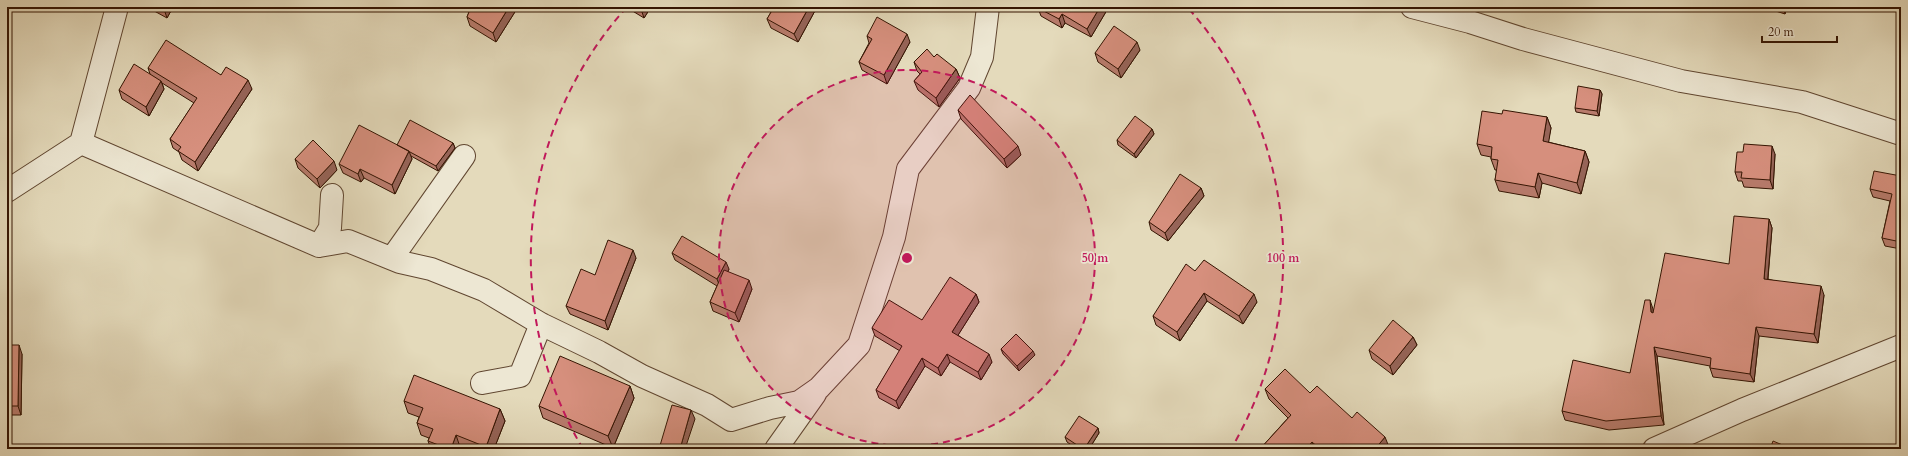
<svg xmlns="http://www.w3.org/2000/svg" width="1908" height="456" viewBox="0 0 1908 456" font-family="Cardo,serif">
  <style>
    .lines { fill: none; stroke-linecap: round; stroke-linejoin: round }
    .minor-casing { stroke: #604630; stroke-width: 24 }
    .minor { stroke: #ede7d3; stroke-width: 22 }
    .wall { fill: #b87b6c; stroke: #341402 }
    .shaded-wall { fill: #966458; stroke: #341402 }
    .building { fill: #d68f7d; stroke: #341402 }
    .ring { fill: none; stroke: #c2185b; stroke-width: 2; stroke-dasharray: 7 5 }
    .centre { fill: #c2185b; stroke: #ede7d3; stroke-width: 2 }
    .ring-label { font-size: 12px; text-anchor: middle; font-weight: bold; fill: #c2185b; stroke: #ede7d3; stroke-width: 3.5; stroke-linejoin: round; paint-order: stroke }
  </style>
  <rect width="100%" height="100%" fill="#e4dabb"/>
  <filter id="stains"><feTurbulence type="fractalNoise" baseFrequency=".005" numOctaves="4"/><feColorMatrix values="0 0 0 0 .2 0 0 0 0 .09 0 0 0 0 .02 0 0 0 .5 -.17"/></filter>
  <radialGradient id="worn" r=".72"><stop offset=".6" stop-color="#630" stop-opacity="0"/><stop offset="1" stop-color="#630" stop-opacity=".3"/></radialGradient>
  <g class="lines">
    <defs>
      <path id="minor" d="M1412,7L1470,22L1523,39L1681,81L1802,102L1901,134
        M81,143L117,7
        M7,191L81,143L319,246L348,241L400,262L431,269L484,290L541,324L599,352L642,376L707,405L731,420L770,408L799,402L819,388L859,345L894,237L908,169L969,88L982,57L988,7
        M319,246L330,228L332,195
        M392,258L464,156
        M482,383L520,376L541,324
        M776,449L815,394
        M1654,449L1742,410L1901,346"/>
    </defs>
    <use href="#minor" class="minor-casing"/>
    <use href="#minor" class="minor"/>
  </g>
  <path class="wall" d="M147,7H173L167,18Z
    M471,7H518L496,42L470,26L467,17Z
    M626,7H651L644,18Z
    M774,7H817L798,42L771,28L767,19Z
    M1763,7H1787L1785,14Z
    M1038,8L1107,10L1091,37L1065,23L1062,28L1041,16Z
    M867,36L910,42L887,84L862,70L859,62L869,43Z
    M1140,50L1121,78L1098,62L1095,53Z
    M934,57L956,69L960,78L939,107L918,90L914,81L920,74L917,71L914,62Z
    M148,68L221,75L252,89L198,171L182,160L179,152L173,148L170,139L194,103L162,83L164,89L149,116L122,99L119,90L150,74Z
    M1600,90L1602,94L1599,116L1576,112L1575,108Z
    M958,110L1021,155L1007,168L961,119Z
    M1502,114L1547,117L1551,128L1548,142L1585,151L1589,162L1581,194L1542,183L1539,198L1499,191L1495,180L1497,170H1495L1491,159V157L1481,155L1477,144Z
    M1152,129L1154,134L1136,158L1118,145L1117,140Z
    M453,143L455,148L438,171L411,156L412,159L395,194L364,178L361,182L343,173L339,164Z
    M1775,154L1773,189L1744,187L1742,181H1738L1735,172Z
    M295,159L337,170L320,188L298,168Z
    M1901,176V249L1885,246L1882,238L1890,201L1873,197L1870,189Z
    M1201,188L1204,196L1168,241L1151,230L1149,222Z
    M1769,219L1772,228L1768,279L1824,295L1818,343L1759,336L1754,382L1713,377L1710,368V366L1657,356L1664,425L1609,430L1565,420L1562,411L1630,373L1653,309V313L1729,264Z
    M672,253L729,269L728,272L752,289L739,322L713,311L710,302L717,286L675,260Z
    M636,258L608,330L570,314L566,306L595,275Z
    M1195,271L1257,302L1243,324L1207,301L1180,341L1156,325L1153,316Z
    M976,294L979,302L958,335L992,362L981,380L950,362L941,376L925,366L899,409L879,398L876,390L900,351L875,336L872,328L922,320Z
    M1413,337L1417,345L1393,375L1372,359L1369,350Z
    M7,345L22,354L21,415H7Z
    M1001,349L1035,355L1019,371L1003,354Z
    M630,386L634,398L613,448L543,418L539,406Z
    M1265,389L1310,393L1352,418L1389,447L1387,449H1260L1288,418L1269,399Z
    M404,401L500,409L505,421L494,449H465L460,447V449H431L428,441L429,438L421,435L417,423L419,417L408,413Z
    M1098,428L1099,433L1089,449H1077L1067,442L1065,437Z"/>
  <path class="shaded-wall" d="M165,7H173L167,18L164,9Z
    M509,7H518L496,42L493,33Z
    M642,7H651L644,18L641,9Z
    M809,7H817L798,42L794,34Z
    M1100,7H1105L1107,10L1091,37L1087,29Z
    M1783,7H1787L1785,14Z
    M1062,14L1065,23L1062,28L1059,19Z
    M907,34L910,42L887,84L884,75Z
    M1137,42L1140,50L1121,78L1118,69Z
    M956,69L960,78L939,107L936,98Z
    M248,80L252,89L198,171L195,162Z
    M161,81L164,89L149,116L146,107Z
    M1600,90L1602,94L1599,116L1597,111Z
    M1547,117L1551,128L1547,152L1543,141Z
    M1152,129L1154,134L1136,158L1134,154Z
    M453,143L455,148L438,171L436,166Z
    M1018,146L1021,155L1007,168L1004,159Z
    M1772,146L1775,154L1773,189L1770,180Z
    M409,151L412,159L395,194L392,185Z
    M1585,151L1589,162L1581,194L1577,183Z
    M334,161L337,170L320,188L317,179Z
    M360,169L364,178L361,182L358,174Z
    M1538,173L1542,183L1539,198L1535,187Z
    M1201,188L1204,196L1168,241L1165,233Z
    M1769,219L1772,228L1767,287L1764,279Z
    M633,250L636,258L608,330L605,321Z
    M726,262L729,269L720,287L717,279Z
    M749,280L752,289L739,322L735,313Z
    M1821,286L1824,295L1818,343L1814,334Z
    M1204,293L1207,301L1180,341L1177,332Z
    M976,294L979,302L955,340L952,332Z
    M1254,294L1257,302L1243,324L1239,316Z
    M1650,300L1653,309L1654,321L1651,312Z
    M1756,327L1759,336L1754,382L1750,374Z
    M1413,337L1417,345L1393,375L1390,366Z
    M19,345L22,354L21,415L18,406Z
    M1654,347L1657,356L1664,425L1661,416Z
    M1033,351L1035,355L1019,371L1017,366Z
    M947,354L950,362L941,376L938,368Z
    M989,354L992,362L981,380L978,372Z
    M922,358L925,366L899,409L896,401Z
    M630,386L634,398L613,448L608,436Z
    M500,409L505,421L494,449H486V447Z
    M691,410L695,419L685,449H680Z
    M1098,428L1099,433L1089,449H1084Z
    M456,435L460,447V449H451Z
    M1385,437L1389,447L1387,449H1375Z
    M1312,442L1315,449H1306Z"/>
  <path class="building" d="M471,7H509L493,33L467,17Z
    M637,7H642L641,9Z
    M774,7H809L794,34L767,19Z
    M1038,7H1100L1087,29L1062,14L1059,19L1038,8Z
    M877,17L907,34L884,75L859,62L872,39L867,36Z
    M1114,26L1137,42L1118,69L1095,53Z
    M166,40L221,75L226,67L248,80L195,162L178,151L181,147L170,139L197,98L148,68Z
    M927,49L934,57L937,54L956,69L936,98L914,81L922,72L914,62Z
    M134,64L161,81L146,107L119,90Z
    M1578,86L1600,90L1597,111L1575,108Z
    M970,95L1018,146L1004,159L958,110Z
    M1503,110L1547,117L1543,141L1585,151L1577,183L1538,173L1535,187L1495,180L1498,160L1491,159L1492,147L1477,144L1482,111L1502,114Z
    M1135,116L1152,129L1134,154L1117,140Z
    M410,120L453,143L436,166L397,145Z
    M359,125L409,151L392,185L360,169L358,174L339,164Z
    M313,140L334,161L317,179L295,159Z
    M1744,144L1772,146L1770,180L1741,178L1742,172H1735L1737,152H1743Z
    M1874,171L1901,176V242L1882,238L1892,194L1870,189Z
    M1180,174L1201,188L1165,233L1149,222Z
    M1734,216L1769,219L1764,279L1821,286L1814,334L1756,327L1750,374L1710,368L1711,358L1654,347L1661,416L1606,421L1562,411L1573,360L1630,373L1645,300H1650L1651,312L1653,313L1665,253L1729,264Z
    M682,236L726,262L717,279L672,253Z
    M608,240L633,250L605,321L566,306L581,269L595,275Z
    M1204,260L1254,294L1239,316L1204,293L1177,332L1153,316L1186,264L1195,271Z
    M724,270L749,280L735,313L710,302Z
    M950,277L976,294L952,332L989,354L978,372L947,354L938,368L922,358L896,401L876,390L902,346L872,328L873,326L889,300L922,320Z
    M1393,320L1413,337L1390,366L1369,350Z
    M1016,334L1033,351L1017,366L1001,349Z
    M7,345H19L18,406H7Z
    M560,356L630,386L608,436L539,406Z
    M1285,369L1310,393L1317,386L1352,418L1357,412L1385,437L1375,449H1320L1312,442L1306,449H1260L1291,415L1265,389Z
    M414,375L500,409L486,447L456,435L451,449H449L428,441L433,429L417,423L423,408L404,401Z
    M672,405L691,410L680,449H659Z
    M1079,416L1098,428L1084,449H1083L1065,437Z
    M1773,441L1792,449H1770Z"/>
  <circle cx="907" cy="258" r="188" fill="#c2185b" fill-opacity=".12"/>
  <g class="ring">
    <circle cx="907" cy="258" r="188"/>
    <path d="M583 449A376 376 0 0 1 625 9M1189 9A376 376 0 0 1 1231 449"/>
  </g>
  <circle cx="907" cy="258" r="6" class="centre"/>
  <g class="ring-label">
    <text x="1095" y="262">50 m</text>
    <text x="1283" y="262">100 m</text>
  </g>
  <rect width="1908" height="456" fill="none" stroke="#e4dabb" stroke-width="24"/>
  <rect x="8" y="8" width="1892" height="440" fill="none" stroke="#341402" stroke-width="2"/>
  <rect x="12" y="12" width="1884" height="432" fill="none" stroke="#341402"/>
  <path d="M1762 36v6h75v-6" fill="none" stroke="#341402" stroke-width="2"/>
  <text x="1768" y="36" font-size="12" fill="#341402" stroke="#ede7d3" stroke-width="3" paint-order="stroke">20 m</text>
  <rect width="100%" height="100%" filter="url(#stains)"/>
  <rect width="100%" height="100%" fill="url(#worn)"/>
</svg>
